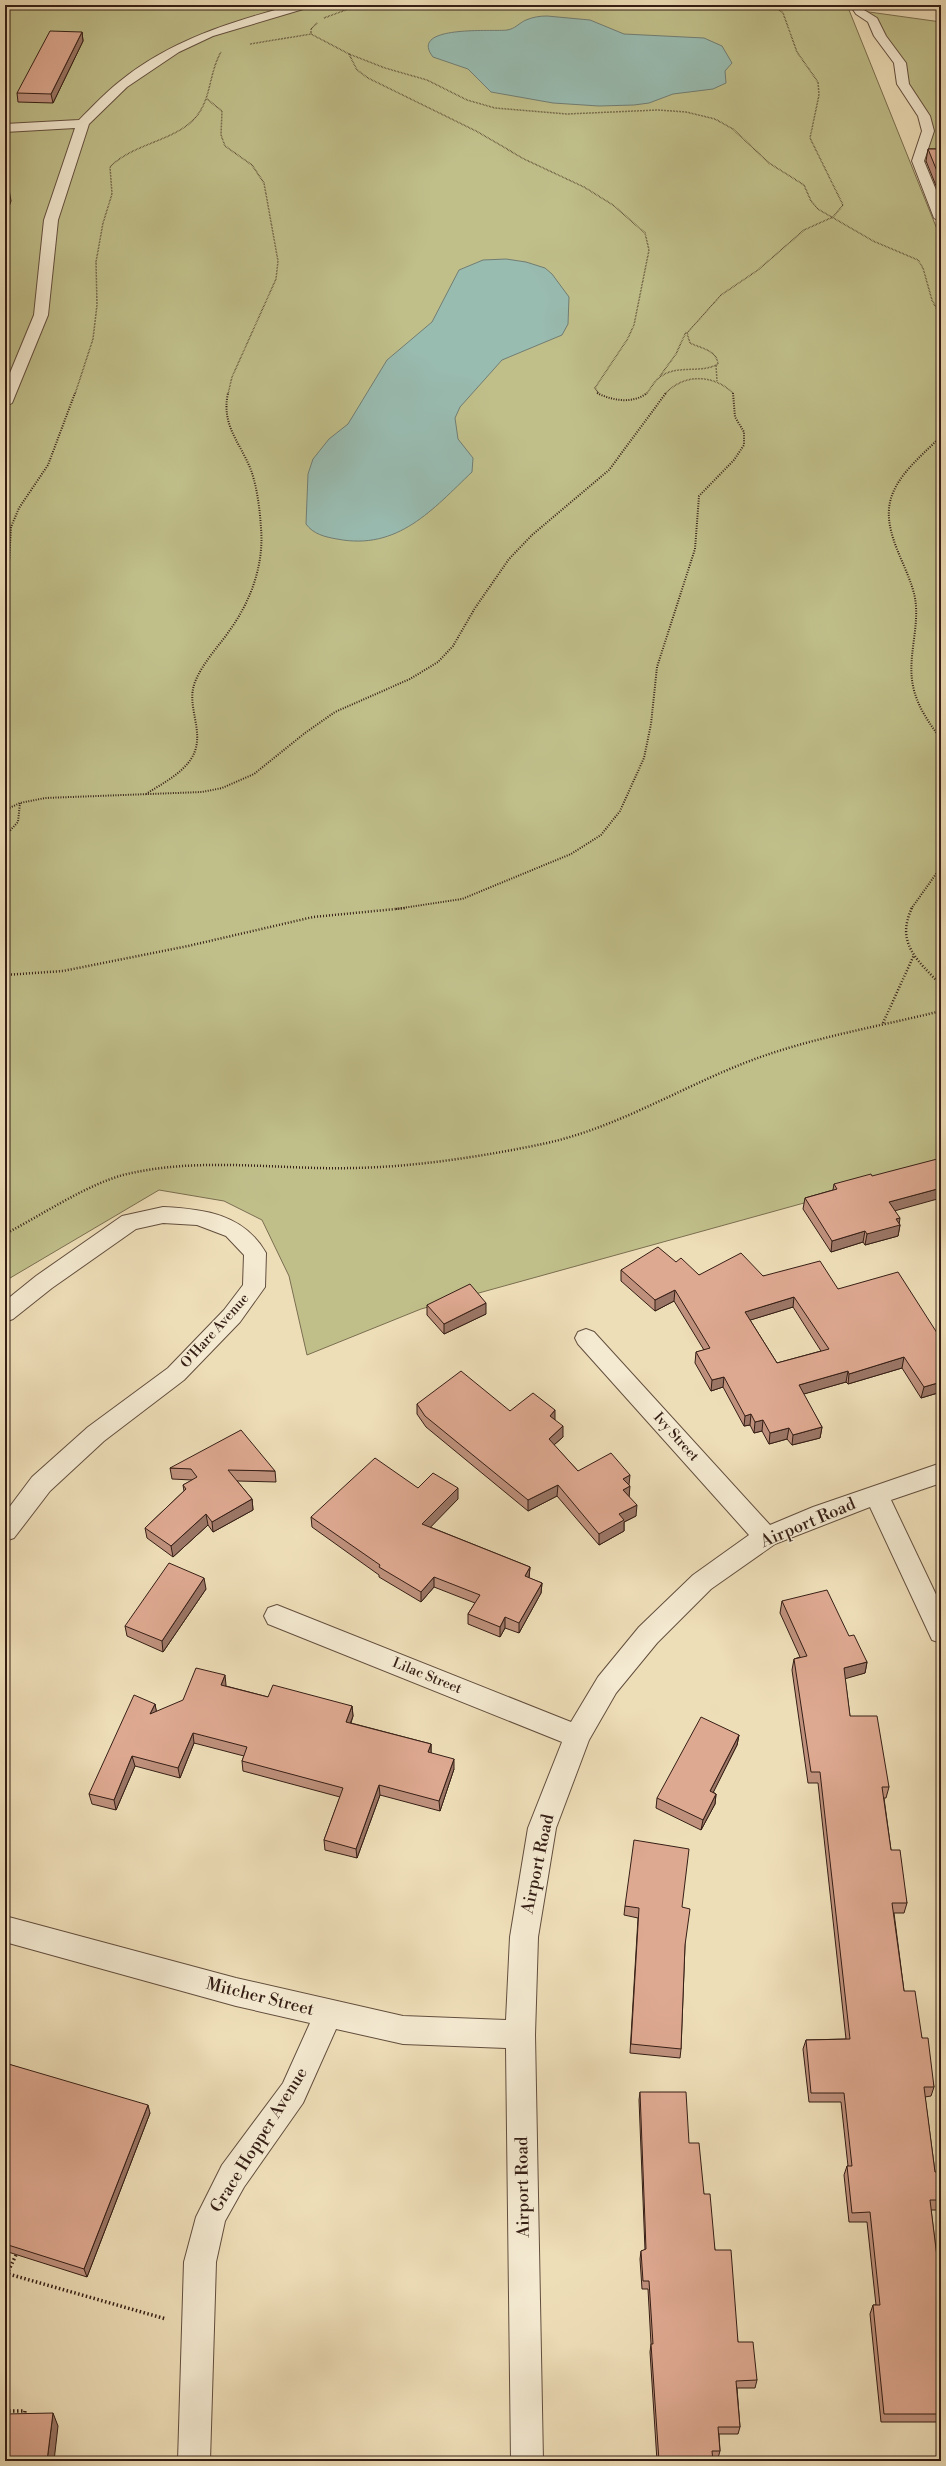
<svg xmlns="http://www.w3.org/2000/svg" width="946" height="2466" viewBox="0 0 946 2466" font-family="'Libre Bodoni',serif">
  <style>
    .green { fill: #c0bf8a; stroke: #7a6e50 }
    .water { fill: #99bcb1; stroke: #717d73 }
    .lines { fill: none; stroke-linecap: round; stroke-linejoin: round }
    .minor-casing { stroke: #634e3e; stroke-width: 2 }
    .path-far3 { stroke: #351e15; stroke-width: 1.5; stroke-dasharray: 0.5 1; stroke-linecap: butt }
    .path-far2 { stroke: #351e15; stroke-width: 2; stroke-dasharray: 1 1.5; stroke-linecap: butt }
    .path-far1 { stroke: #351e15; stroke-width: 2.5; stroke-dasharray: 1 2; stroke-linecap: butt }
    .path { stroke: #351e15; stroke-width: 3.5; stroke-dasharray: 1.5 2.5; stroke-linecap: butt }
    .minor { fill: #f4ead1; fill-rule: evenodd }
    .wall { fill: #bf917d; stroke: #351e15; fill-rule: evenodd }
    .shaded-wall { fill: #9b7666; stroke: #351e15 }
    .building { fill: #dea991; stroke: #351e15; fill-rule: evenodd }
    .labels { text-anchor: middle; dominant-baseline: central; stroke-width: 3; stroke-linejoin: round; paint-order: stroke }
    .street-label { font-size: 14px; fill: #351e15; stroke: #f4ead1 }
    .near-street-label { font-size: 17px; fill: #351e15; stroke: #f4ead1 }
  </style>
  <rect width="100%" height="100%" fill="#eedeb8"/>
  <filter id="stains"><feTurbulence type="fractalNoise" baseFrequency=".005" numOctaves="4"/><feColorMatrix values="0 0 0 0 .2 0 0 0 0 .09 0 0 0 0 .02 0 0 0 .5 -.17"/></filter>
  <radialGradient id="worn" r=".72"><stop offset=".6" stop-color="#630" stop-opacity="0"/><stop offset="1" stop-color="#630" stop-opacity=".3"/></radialGradient>
  <path class="green" d="M5,5H847L941,239V1158L869,1185L421,1309L307,1355L289,1276L262,1220L224,1201L159,1190L5,1281Z
    M856,5H866L862,11L941,22V161L922,162L927,137L902,69Z"/>
  <path class="water" d="M547,16L590,20L624,34L704,38L722,46L732,63L725,71L726,83L713,89L673,94L649,103L634,105L599,106L553,103L491,92L468,69L433,57C407,24 496,32 507,30C515,29 519,23 526,20C533,17 540,16 547,16Z
    M506,259L526,262L545,268L552,274L569,297L568,324L562,335L502,360L460,407L455,418L458,439L473,458L472,472C433,509 398,551 337,539C325,537 313,534 306,524L308,474L313,459L329,439L348,424L387,360L432,322L459,270L483,260Z"/>
  <g class="lines">
    <defs>
      <path id="minor" d="M293,5H312L310,7L213,36L179,52L127,87L89,124L58,220L48,315L12,403L5,407V385L34,315L44,220L75,128L5,132V124L79,120C92,107 105,93 119,82C170,40 231,22 293,5Z
        M850,5H862L864,10L877,18L886,36L906,63L909,84L930,116L934,131L924,161L941,202V222L934,218L912,161L922,131L918,116L897,84L894,63L874,36L868,22L856,14Z
        M163,1207C204,1209 244,1214 266,1253L265,1287L240,1322L184,1380L104,1441L50,1491L14,1538L5,1541V1513L32,1477L88,1427L168,1368L224,1310L243,1285L244,1255L226,1236L197,1225L163,1223L136,1229L52,1288L13,1319L5,1322V1301L36,1276L122,1216Z
        M586,1329L594,1332L770,1525L813,1507L941,1463V1483L891,1500L941,1605V1643L932,1640L870,1507L775,1544L711,1589L657,1643L616,1693L589,1740L556,1828L538,1937L535,2035L543,2461H511L506,2048L403,2044L336,2029L303,2103L244,2187L225,2221L216,2262L210,2461H178L184,2262L196,2217L222,2165L283,2083L310,2023L236,2006L5,1942V1916L236,1978L403,2016L506,2020L510,1937L528,1828L562,1742L268,1624L264,1616L268,1608L277,1605L571,1722L598,1677L639,1627L693,1575L749,1535L578,1344L575,1338L578,1332Z"/>
    </defs>
    <use href="#minor" class="minor-casing"/>
    <path class="path-far3" d="M324,18L359,5
      M317,23L311,29V34L349,54L357,70L368,78L478,132L524,159L584,187L613,205L645,233L649,250L634,325L627,340L595,388L599,394
      M250,44L311,34
      M349,54L385,68L427,80L467,100L495,108L567,114L658,110L686,112L715,119L733,129L769,163L804,185L811,201L818,209L873,241L918,260L923,268L932,300L941,317
      M207,99L222,111L221,135L225,146L252,165L264,183L278,261L276,279L232,377L228,394
      M716,365L717,381
      M660,376L676,354L686,332
      M75,394L93,339L97,305L96,262L103,223L112,194L110,167C134,142 180,141 199,113C211,95 210,71 221,52
      M646,394C651,389 654,381 660,377C677,364 701,374 718,364C717,350 700,348 690,343L687,333L721,295L758,270L804,230L833,217L843,205L810,138L819,95L818,82L797,52L783,13L773,5
      M665,394C684,373 714,374 734,394"/>
    <path class="path-far2" d="M597,393C613,401 633,404 647,393
      M941,436C923,455 896,475 890,502C883,535 909,567 915,598C920,627 907,657 913,686C917,706 929,723 941,739
      M5,633L11,527L19,508L48,465L75,393
      M146,794C163,783 188,771 195,751C203,728 186,705 195,682C203,662 220,645 232,627C252,598 264,563 261,528C260,512 258,495 254,480C246,447 220,430 228,393
      M5,810L20,803L45,798L202,792L222,788L254,774L305,733L335,712L410,679L438,662L453,646L475,608L509,559L532,535L609,470L666,393
      M5,836L18,822L20,803
      M396,909L462,899L571,854L601,835L620,811L644,758L651,724L657,667L695,549L699,496L734,460L744,445V432L735,417L733,393
      M911,909L941,867"/>
    <path class="path-far1" d="M912,908C895,943 918,961 941,985
      M5,975L63,971L188,946L313,917L406,908
      M883,1023L914,955
      M5,1234C42,1215 84,1186 123,1175C200,1156 275,1170 353,1168C415,1167 486,1156 547,1143C618,1127 680,1088 747,1062C809,1038 877,1027 941,1011"/>
    <path class="path" d="M5,2273L166,2319
      M5,2278L16,2255
      M5,2411H25L24,2417"/>
    <use href="#minor" class="minor"/>
  </g>
  <path class="wall" d="M82,32L83,41L53,103L18,102L17,93Z
    M928,149H941V198L926,161Z
    M834,1184L895,1211L899,1223L900,1225L898,1236L865,1245L863,1242L831,1252L803,1209L805,1198L833,1190Z
    M676,1262L699,1275L763,1276L838,1289L939,1336H941V1392L921,1398L902,1368L848,1384L846,1382L803,1394L822,1427L820,1438L792,1445L787,1439L769,1444L762,1431L754,1433L750,1425L744,1426L723,1387L711,1391L695,1363L696,1352L704,1350L674,1301L655,1311L621,1281V1270ZM793,1307L821,1351L777,1363L750,1320Z
    M427,1305L486,1314L444,1334L427,1315Z
    M417,1404L510,1411L555,1420L563,1437L554,1445L578,1471L629,1485V1496L636,1516L624,1522V1531L599,1545L557,1496L528,1511L426,1427L417,1414Z
    M170,1468L275,1471L276,1482L237,1481L252,1499L253,1510L213,1532L208,1525L173,1557L147,1538L145,1528L184,1491L183,1485L193,1480H192L172,1479Z
    M418,1488L458,1499L430,1527L530,1567L529,1578L542,1583L541,1593L519,1633L505,1628L500,1637L468,1624V1614L475,1603L434,1587L421,1602L379,1577V1575L312,1527L311,1517Z
    M206,1589L163,1652L127,1636L125,1626Z
    M782,1601L849,1636L867,1662L865,1673L845,1678L850,1716L889,1787L886,1798H884L891,1850L907,1903L904,1913H894L904,1991L922,2038L934,2087L931,2096L925,2097L935,2172L941,2194V2203L938,2210H931L941,2290V2422H881L870,2314L873,2305H876L867,2222H849L844,2175L847,2166H848L841,2102H809L803,2049L806,2040L846,2039L818,1783H808L792,1670L794,1659L800,1657L780,1613Z
    M226,1686L268,1697L352,1706L353,1716L351,1723L431,1744V1753L454,1769L440,1811L380,1795L357,1858L325,1850L324,1840L340,1797L243,1771L242,1761L244,1756L194,1743L180,1778L135,1766L116,1810L92,1804L89,1794L155,1704L156,1712Z
    M739,1735L737,1745L713,1792L716,1794L715,1804L701,1830L656,1808L657,1798Z
    M625,1906L682,1907L685,1945L681,2049L680,2058L630,2053L638,1918L624,1915Z
    M5,2063L150,2113L87,2277L5,2251Z
    M640,2092L689,2143L704,2194L715,2250L738,2342L757,2380L755,2388H737L740,2427L738,2434H719L720,2451L718,2458H713V2461H657L650,2352L651,2344L648,2289H642L640,2259L641,2251L645,2250L639,2100Z"/>
  <path class="shaded-wall" d="M82,32L83,41L53,103L51,94Z
    M9,189L11,201L5,219V201Z
    M941,1188V1198L887,1213L889,1202Z
    M900,1218L899,1225H900L898,1236L865,1245L867,1234L896,1219Z
    M865,1231L863,1242L831,1252L832,1241Z
    M675,1290L674,1301L655,1311V1300Z
    M794,1297L793,1307L744,1322L745,1312Z
    M486,1303V1314L444,1334V1324Z
    M904,1357L902,1368L848,1384L849,1374Z
    M848,1371L846,1382L797,1396L799,1385Z
    M724,1377L723,1387L711,1391L712,1380Z
    M941,1382V1392L921,1398L924,1387Z
    M555,1410V1421L550,1416Z
    M751,1414L750,1425L744,1426L745,1416Z
    M763,1420L762,1431L754,1433L755,1422Z
    M563,1426V1437L548,1450L549,1439Z
    M822,1427L820,1438L792,1445L793,1435Z
    M789,1428L787,1439L769,1444L770,1433Z
    M630,1475L629,1485L623,1479Z
    M558,1485L557,1496L528,1511V1500Z
    M630,1486L629,1497L623,1490Z
    M458,1488V1499L423,1535L422,1524Z
    M252,1499L253,1510L213,1532L212,1522Z
    M637,1505L636,1516L624,1522V1531L599,1545V1534L619,1514Z
    M206,1514L208,1525L173,1557L171,1546Z
    M530,1567L529,1577L524,1586L525,1576Z
    M434,1577V1587L421,1602V1592Z
    M204,1578L206,1589L163,1652L162,1641Z
    M542,1583L541,1593L519,1633V1623Z
    M505,1617V1628L500,1637V1627Z
    M867,1662L865,1673L841,1680L844,1668Z
    M225,1675L226,1685L223,1695L221,1685Z
    M155,1704L157,1714H150Z
    M352,1706L353,1716L347,1732L346,1722Z
    M193,1733L194,1743L180,1778L178,1768Z
    M739,1735L737,1745L709,1801L710,1791Z
    M431,1744V1754L428,1752Z
    M132,1756L135,1766L116,1810L114,1800Z
    M454,1759V1769L440,1811L439,1801Z
    M379,1785L380,1795L357,1858L356,1849Z
    M716,1794L715,1804L701,1830L703,1820Z
    M148,2105L150,2113L87,2277L84,2269Z
    M53,2413L58,2426L54,2461H47Z"/>
  <path class="building" d="M50,31L82,32L51,94L17,93Z
    M928,149H941V181Z
    M5,189H9L5,201Z
    M941,1158V1188L889,1202L900,1218L896,1219L900,1225L867,1234L865,1231L832,1241L805,1198L837,1189L834,1184L871,1174L872,1176Z
    M658,1247L676,1262L681,1258L699,1275L741,1253L763,1276L820,1261L838,1289L898,1272L939,1336H941V1382L924,1387L904,1357L849,1374L848,1371L799,1385L822,1427L793,1435L789,1428L770,1433L763,1420L755,1422L751,1414L745,1416L724,1377L712,1380L696,1352L710,1348L675,1290L655,1300L621,1270ZM794,1297L829,1349L777,1363L745,1312Z
    M470,1284L486,1303L444,1324L427,1305Z
    M461,1371L510,1411L533,1393L555,1410L550,1416L563,1426L549,1439L578,1471L611,1453L630,1475L623,1479L630,1486L623,1490L637,1505L619,1514L624,1520L599,1534L558,1485L528,1500L425,1416L417,1404Z
    M241,1430L275,1471L228,1470L252,1499L212,1522L206,1514L171,1546L145,1528L186,1489L183,1485L197,1477L191,1469L170,1468Z
    M375,1458L418,1488L433,1473L458,1488L422,1524L530,1567L525,1576L542,1583L519,1623L505,1617L500,1627L468,1614L480,1595L434,1577L421,1592L379,1567L380,1565L311,1517Z
    M169,1563L204,1578L162,1641L125,1626Z
    M827,1590L849,1636L854,1635L867,1662L844,1668L850,1716H877L889,1787H882L891,1850H900L907,1903H892L904,1991H915L922,2038H928L934,2087H924L935,2172H938L941,2194V2200H930L941,2290V2414H884L873,2305H880L870,2212L852,2213L847,2166H852L844,2093H811L806,2040L850,2039L820,1772H811L794,1659L807,1656L782,1601Z
    M196,1668L225,1675L221,1685L268,1697L273,1685L352,1706L346,1722L431,1744L428,1752L454,1759L439,1801L379,1785L356,1849L324,1840L343,1788L242,1761L247,1747L193,1733L178,1768L132,1756L114,1800L89,1794L134,1695L155,1704L150,1714L183,1700Z
    M701,1717L739,1735L710,1791L716,1794L703,1820L657,1798Z
    M634,1840L689,1849L682,1907L690,1909L685,1945L681,2049L631,2044L639,1908L625,1906Z
    M5,2063L148,2105L84,2269L5,2244Z
    M640,2092H686L689,2143H699L704,2194H710L715,2250H731L738,2342H753L757,2380L736,2381L740,2427H718L720,2451H712L713,2461H659L651,2344H653L649,2281H643L641,2251L646,2249Z
    M53,2413L47,2461H5V2414Z"/>
  <g class="labels">
    <g class="street-label">
      <text transform="translate(215 1331) rotate(-48)">O'Hare Avenue</text>
      <text transform="translate(676 1437) rotate(48)">Ivy Street</text>
      <text transform="translate(427 1676) rotate(22)">Lilac Street</text>
    </g>
    <g class="near-street-label">
      <text transform="translate(808 1523) rotate(-23)">Airport Road</text>
      <text transform="translate(538 1864) rotate(-78)">Airport Road</text>
      <text transform="translate(260 1997) rotate(14)">Mitcher Street</text>
      <text transform="translate(259 2140) rotate(-58)">Grace Hopper Avenue</text>
      <text transform="translate(523 2187) rotate(-91)">Airport Road</text>
    </g>
  </g>
  <rect width="946" height="2466" fill="none" stroke="#eedeb8" stroke-width="20"/>
  <rect x="6" y="6" width="934" height="2454" fill="none" stroke="#351e15" stroke-width="2"/>
  <rect x="10" y="10" width="926" height="2446" fill="none" stroke="#351e15"/>
  <rect width="100%" height="100%" filter="url(#stains)"/>
  <rect width="100%" height="100%" fill="url(#worn)"/>
</svg>
